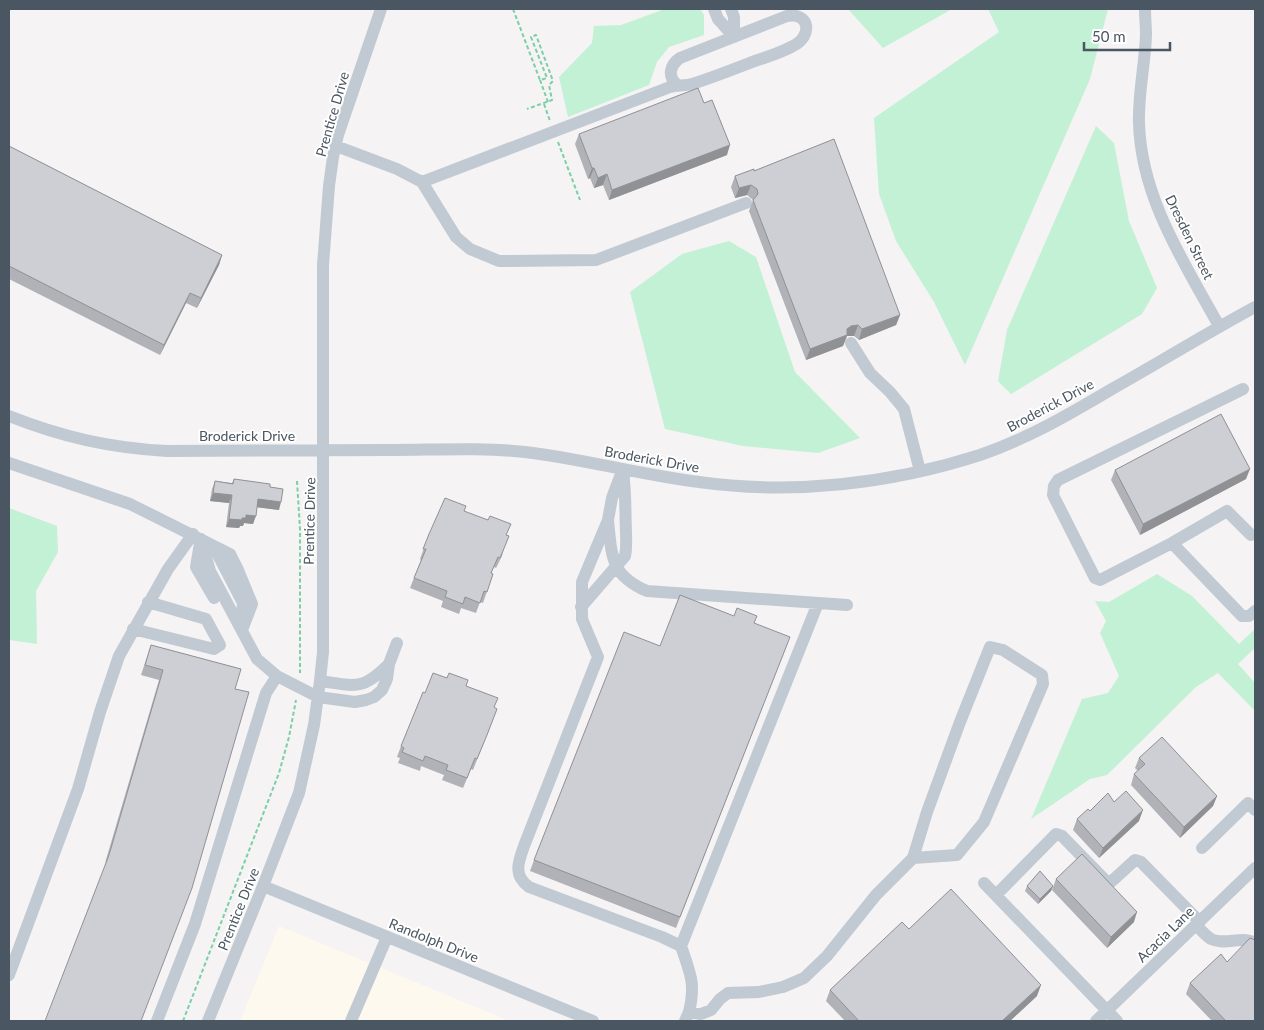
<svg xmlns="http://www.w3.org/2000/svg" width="1264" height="1030" viewBox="0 0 1264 1030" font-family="Lato,sans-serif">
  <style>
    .commercial { fill: #fdf9ef }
    .green { fill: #c3f1d5 }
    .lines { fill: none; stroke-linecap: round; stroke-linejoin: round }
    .path { stroke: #7ad0a6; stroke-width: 2; stroke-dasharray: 4 2.5; stroke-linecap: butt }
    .minor { stroke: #c1cad2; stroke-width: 12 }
    .wall { fill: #b0b2b7 }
    .shaded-wall { fill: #909195 }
    .building { fill: #cdcfd5; stroke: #909195 }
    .labels { text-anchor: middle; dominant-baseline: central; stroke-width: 4; stroke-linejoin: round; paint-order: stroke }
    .street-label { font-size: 14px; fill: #4a5661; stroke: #fff }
  </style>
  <rect width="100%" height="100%" fill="#f5f3f3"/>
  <path class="commercial" d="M279,926L510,1021H240Z"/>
  <path class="green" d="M665,9H700L704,15V35L669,47L657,62L649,85L568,117L559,77L592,43L594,26L621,25Z
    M848,9H952L883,48Z
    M988,9H1108L1090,79L965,365L934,302L896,241L879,194L874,118L999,32Z
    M1096,126L1114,143L1129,221L1157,288L1142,314L1011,394L998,381L1007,330Z
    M729,241L756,257L795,372L860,438L818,453L743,446L665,429L630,292L682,254Z
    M9,508L57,526L58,552L36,591L37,644L9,640Z
    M1157,574L1192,596L1239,644L1255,629V648L1238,664L1255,683V711L1218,673L1196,687L1107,775L1090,779L1031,819L1082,699L1108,693L1119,676L1100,633L1106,621L1095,601L1109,602Z"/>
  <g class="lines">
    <path class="path" d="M513,9L540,80L547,78L531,37L536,35L553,81L549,85L552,100L527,109
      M540,80L548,102
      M544,104L550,121
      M558,142L580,200
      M297,481L300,529V673
      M183,1021L279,773L289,737L296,700"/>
    <path class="minor" d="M714,9L718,19L734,37
      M731,9L734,17V37
      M1145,9C1145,18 1146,27 1146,35C1145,65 1138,93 1139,123C1141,198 1184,262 1219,326
      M336,146L397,169L422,182L456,237L470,249L499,261L596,260L746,203
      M422,182L670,87C677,85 684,86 692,84C711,78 729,71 747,64C762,58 779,54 793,46C813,36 810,12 787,16L680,58C670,65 667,76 677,85
      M851,343L870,373L890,392L904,409L920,471
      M1243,389L1058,480L1054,486L1053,495L1095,578L1100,580L1172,543L1242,616H1249L1255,611
      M9,416C62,437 110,448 167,451C241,450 315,450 389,450C434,450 480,447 525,452C584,459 641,475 699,482C793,495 890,484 980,455C1029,438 1068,415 1112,389C1160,362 1207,333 1255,307
      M9,463L130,504L230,554L238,570L252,604L242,630
      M623,469L612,498L608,520L582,582V619L598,657L524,846C518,863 513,875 529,887L662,937L681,946
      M608,521C612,556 610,575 647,591L847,605
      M201,539L210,571L257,659L277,676L318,697L355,702L366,700L374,697L382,690L387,679L389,664L397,643
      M200,543L196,567L214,598
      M1172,543L1227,511L1251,535
      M210,547L217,553L243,603L242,615
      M581,607L625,556C627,547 626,541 626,532C625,511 626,492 623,471
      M133,629L214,649L220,645L206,619L148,602
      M320,681C356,686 362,691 389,664
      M1202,848L1248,803L1255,810
      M984,883L1117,1021
      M263,886L593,1021
      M996,895L1056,834L1062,836L1106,881H1112L1135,860L1141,862L1200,922
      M1196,925C1201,930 1206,936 1211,939C1225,946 1242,935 1255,943
      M9,975L78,789L100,712L119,656L168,569L193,534
      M689,1012C696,983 690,973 681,946L818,603
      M157,1021L195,924L266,693L277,676
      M208,1021L263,886L299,793L314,725L320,681L323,652V265L329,186L333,157L338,135L381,9
      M351,1021L387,937
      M685,1021L689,1012L701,1014L711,1010L720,999L728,993L759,992L783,987L804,978L827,956L876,895L913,858L927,812L960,722L990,647L1003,650L1042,675L1043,684L984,822L957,855L913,858
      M1096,1021L1255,868"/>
  </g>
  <path class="wall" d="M1254,9H1255V63Z
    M704,103L727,155L609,200L603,185L594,188L590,178L588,179L575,144L579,134Z
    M9,146L222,255L219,265L197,308L186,303L160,355L9,279Z
    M754,171L900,315L896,325L859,340L854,336H847L843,346L806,360L749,211L753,200L747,195L735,198L731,187L735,176Z
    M1115,470L1246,479L1140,535L1111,480Z
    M234,479L270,487L279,510L257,507L253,524L244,523L243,526H240L239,528L226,527L229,503L210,501L212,489L215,481L232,483Z
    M464,511L507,535L502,556L496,568L494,567L491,573L493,574L483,603L480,602L476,613L461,608L459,614L441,607L443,601L410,588L421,560L420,559L429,534Z
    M734,616L754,623L786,647L676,928L530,871L534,860L660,646Z
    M151,645L241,669L105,863L159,680L141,675Z
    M447,678L466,686L494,708L497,709L473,770L471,769L463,788L442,780L444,775L421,766L420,771L398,763L400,758L397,757L401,746L425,693Z
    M1139,758L1217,796L1213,806L1180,838L1131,785L1134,774L1138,771L1135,768Z
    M1114,802L1139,821L1099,858L1073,830L1077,819L1090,811Z
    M1056,879L1134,922L1107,948L1052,890Z
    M1027,886H1053L1051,891L1038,904L1025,891Z
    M909,929L1037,996L1010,1021H845L826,1001L830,990Z
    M1190,983L1255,1021H1212L1186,994Z"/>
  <path class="shaded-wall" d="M730,145L727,155L609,200L612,190Z
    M592,168H594L590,178L588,179Z
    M607,174L603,185L594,188L598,178Z
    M751,185L747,195L735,198L739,188Z
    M222,255L219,265L197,308L201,298Z
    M190,293L186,303L160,355L164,345Z
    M900,315L896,325L859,340L862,329Z
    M858,325L854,336H847L843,346L806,360L810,349L847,329L851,326Z
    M1250,469L1246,479L1140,535L1143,524Z
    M213,493L232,495L229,503L210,501Z
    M258,499L281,502L279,510L255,507Z
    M246,515L256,516L253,524L244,523L243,526H240L239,528L226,527L229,519L242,518Z
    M1217,796L1213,806L1180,838L1184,827Z
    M1143,810L1139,821L1099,858L1103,848Z
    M1053,886L1051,891L1038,904L1040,899Z
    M1137,912L1134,922L1107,948L1111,937Z
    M1041,985L1037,996L1010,1021H1002Z"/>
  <path class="building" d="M698,88L704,103L712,100L730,145L612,190L607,174L598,178L594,168H592L579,134Z
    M834,139L900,315L862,329L858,325L851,326L847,329V335L810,349L753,200L758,194L757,189L751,185L739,188L735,176L754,169V171Z
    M9,146L222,255L201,298L190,293L164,345L9,266Z
    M1221,414L1250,469L1143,524L1115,470Z
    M234,479L270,484V487L283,489L281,502L258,499L256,516L246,515V518H242V520L229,519L232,495L213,493L215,481L233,484Z
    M445,498L466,506L464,511L488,520L490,516L511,524L506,535L509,536L505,546L500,558L498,557L491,573L493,574L487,592L484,591L480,603L465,597L463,604L445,597L447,591L414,578L426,549H423L429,534Z
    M680,595L734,616L737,608L757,616L754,623L790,637L680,917L534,860L624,632L660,646Z
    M151,645L241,669L235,689L249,692L192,888L141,1021H45L109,855L163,670L145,665Z
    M433,673L447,678L449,673L468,680L466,686L498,698L494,707L497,709L487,735L477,759L475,758L467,778L446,770L448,765L425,756L423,761L402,752L404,748L401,746L423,692L425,693Z
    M1162,737L1217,796L1184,827L1134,774L1145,764L1139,758Z
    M1126,791L1143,810L1103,848L1077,819L1088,809L1090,811L1108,793L1114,802Z
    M1082,854L1137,912L1111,937L1056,879Z
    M1040,871L1053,886L1040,899L1027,886Z
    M951,889L1041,985L1002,1021H859L830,990L902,922L909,929Z
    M1250,938L1255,940V1021H1226L1190,983L1221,954L1227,962Z"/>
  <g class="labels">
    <g class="street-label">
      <text transform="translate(332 114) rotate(-74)">Prentice Drive</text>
      <text transform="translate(1190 237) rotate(64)">Dresden Street</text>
      <text transform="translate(1050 405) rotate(-28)">Broderick Drive</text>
      <text x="247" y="435">Broderick Drive</text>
      <text transform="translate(652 459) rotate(10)">Broderick Drive</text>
      <text transform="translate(309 521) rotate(-89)">Prentice Drive</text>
      <text transform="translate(238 909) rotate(-68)">Prentice Drive</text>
      <text transform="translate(1165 934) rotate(-44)">Acacia Lane</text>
      <text transform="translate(434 940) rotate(22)">Randolph Drive</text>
    </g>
  </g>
  <rect width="1264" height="1030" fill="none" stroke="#4a5661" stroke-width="20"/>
  <path d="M1084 42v8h86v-8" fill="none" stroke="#4a5661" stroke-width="2.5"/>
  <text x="1092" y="42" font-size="15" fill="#4a5661" stroke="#ffffff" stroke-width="4" paint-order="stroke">50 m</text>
</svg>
